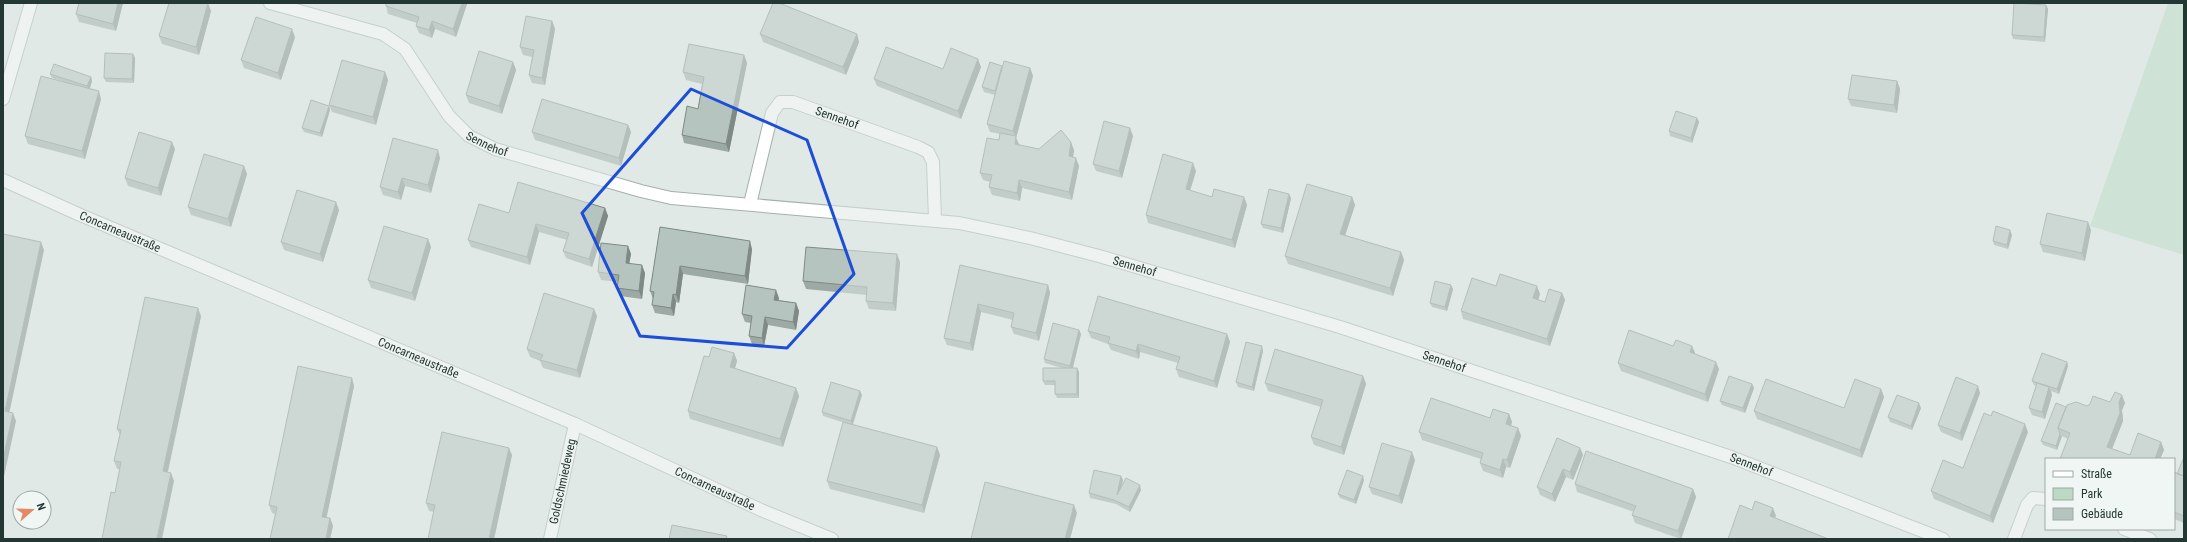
<svg xmlns="http://www.w3.org/2000/svg" width="2187" height="542" viewBox="0 0 2187 542" font-family="'Roboto Condensed',sans-serif">
  <style>
    .green { fill: #bbd9c4 }
    .lines { fill: none; stroke-linecap: round; stroke-linejoin: round }
    .street-casing { stroke: #a4b0ad; stroke-width: 14 }
    .street { stroke: #fff; stroke-width: 12 }
    .wall { fill: #9da9a4 }
    .shaded-wall { fill: #7f8986 }
    .building { fill: #b6c4bf; stroke: #7f8986 }
    .marked { fill: none; stroke: #1d4ed8; stroke-width: 3; stroke-linejoin: round }
    .labels { text-anchor: middle; dominant-baseline: central; stroke-width: 3.5; stroke-linejoin: round; paint-order: stroke }
    .street-label { font-size: 12px; fill: #233833; stroke: #f0f6f4 }
  </style>
  <rect width="100%" height="100%" fill="#e0e9e6"/>
  <path class="green" d="M2168,3H2184V255L2090,226Z"/>
  <g class="lines">
    <defs>
      <g id="street">
        <path id="s1" d="M270,3L383,34L405,49L449,116L469,136L495,149L641,191L671,198L959,223L1030,238L1099,256L1340,327L1650,430L1731,457L1943,539"/>
        <path d="M3,99L31,3"/>
        <path id="s2" d="M3,180L78,214L575,424L761,510L832,539"/>
        <path id="s3" d="M750,204L772,113L780,102H793L918,147L928,152L933,162L935,220"/>
        <path d="M2124,529L2150,539"/>
        <path id="s4" d="M550,539L575,424"/>
        <path d="M2014,539L2027,505L2033,498L2046,499"/>
      </g>
    </defs>
    <use href="#street" class="street-casing"/>
    <use href="#street" class="street"/>
  </g>
  <path class="wall" d="M79,3H123L116,31L79,22L76,14Z
    M467,4L456,37L435,29L432,38L419,33L416,26L417,23L388,14L386,6Z
    M2046,5L2048,9L2045,42L2013,39L2012,35Z
    M211,11L199,55L162,44L159,36Z
    M552,21L555,29L545,85L532,83L529,75L532,57L523,55L520,47Z
    M760,34H857L859,42L846,75L763,42Z
    M295,37L281,80L244,68L241,60Z
    M133,54L135,58L134,83L106,82L104,78Z
    M744,55L747,63L729,152L684,143L682,135L698,109L702,84L686,80L683,72Z
    M513,62L516,70L502,114L469,103L466,95Z
    M1002,66L1030,68L1033,76L1016,138L1019,145L1039,149L1074,150L1073,157L1079,166L1072,200L1022,188L1020,201L992,195L989,187L990,182L983,180L980,173L999,140L1000,134L990,132L987,124L995,95L984,92L982,87Z
    M981,67L961,119L877,86L874,79L943,69Z
    M385,72L388,80L376,125L332,112L329,105Z
    M50,74L91,77L92,81L90,89L101,99L85,159L28,144L25,136L62,81L52,78Z
    M1897,81L1900,89L1897,113L1851,106L1848,99Z
    M329,106L330,110L322,137L304,132L302,128Z
    M1697,118L1699,122L1692,143L1670,136L1669,131Z
    M628,125L631,132L621,166L535,140L532,132Z
    M1133,136L1122,178L1096,171L1093,164Z
    M175,149L161,196L128,186L125,178Z
    M440,158L431,193L405,186L401,200L383,195L380,187Z
    M1196,171L1190,191L1212,197H1244L1247,205L1235,248L1148,223L1146,215Z
    M247,174L231,227L191,215L188,207Z
    M1352,197L1355,205L1345,235L1401,252L1404,260L1393,296L1288,264L1285,256Z
    M1291,198L1283,233L1263,228L1261,224Z
    M605,208L608,216L592,267L566,258L563,251L567,240L539,232L530,265L471,247L468,240Z
    M339,210L323,262L284,250L281,242Z
    M660,227L752,249L748,284L683,274L679,303L676,302L674,316L655,313L652,305L653,299L650,291Z
    M2091,230L2085,261L2043,252L2040,244Z
    M2012,235L2008,249L1994,245L1993,241Z
    M428,239L431,247L415,301L371,288L368,280Z
    M628,246L631,254L629,263L645,273L642,299L620,296L617,288L618,282L601,280L598,272Z
    M900,262L896,311L869,309L866,301L867,295L806,289L803,281Z
    M960,265L1048,285L1050,293L1039,341L1014,334L1011,327L1013,320L981,312L973,351L947,345L944,338Z
    M1496,286L1540,294L1538,300L1545,302L1562,293L1565,300L1550,346L1463,319L1461,311Z
    M1453,289L1447,311L1432,307L1430,303Z
    M779,298L778,300L796,303L799,311L796,330L768,325L764,346L752,344L749,336L751,323L745,322L742,314Z
    M201,316L168,472L174,481L115,493L120,469H117L114,461L120,435L117,429Z
    M597,316L580,378L543,368L540,361L530,357L527,349Z
    M1079,330L1081,334L1073,368L1079,372V398H1057L1055,394V385H1045L1043,381L1062,368L1045,363L1044,359Z
    M1088,331L1227,334L1230,342L1217,388L1179,377L1176,369L1178,363L1140,352L1139,359L1111,350L1108,344L1091,338Z
    M1673,346H1692L1695,354L1719,369L1708,402L1621,371L1618,363Z
    M1263,351L1254,391L1238,387L1236,382Z
    M734,353L737,361L735,368L796,388L799,396L783,447L690,419L688,411L709,357Z
    M2067,362L2068,366L2059,394L2051,391L2052,395L2045,419L2032,415L2029,408L2036,386L2034,385L2032,381Z
    M1363,376L1366,384L1344,455L1314,445L1311,437L1321,407L1268,391L1265,383Z
    M1752,384L1754,388L1745,413L1722,405L1720,401Z
    M354,386L326,518H330L333,526L330,539H270L275,514L272,513L269,505Z
    M1881,389L1884,397L1862,458L1757,419L1754,411L1844,408Z
    M1980,393L1962,441L1941,432L1938,425Z
    M862,395L853,425L937,447L940,455L924,513L830,489L827,481L845,423L823,416L822,412Z
    M2110,402L2125,403L2122,410L2123,421L2112,449L2130,455L2161,442L2164,450L2160,459H2060L2068,439L2062,436L2057,450L2043,445L2041,441L2066,407L2087,406Z
    M1921,408L1912,430L1890,422L1888,417Z
    M1509,414L1512,422L1511,426L1518,428L1521,436L1510,468L1506,467L1503,478L1483,471L1480,463L1481,459L1422,440L1419,432Z
    M2028,432L1993,523L1934,499L1931,491L1963,468Z
    M1580,448L1583,455L1573,480L1566,477L1555,502L1540,495L1537,487Z
    M512,455L494,539H428L434,512L429,511L426,503Z
    M2184,457V523L2174,519V472L2177,474Z
    M1415,460L1402,504L1372,494L1369,487Z
    M1123,480L1121,487L1141,490L1130,512L1116,504L1090,498L1089,493Z
    M1364,480L1356,504L1340,498L1338,494Z
    M1575,484L1693,489L1696,497L1681,539L1635,523L1632,515L1634,512L1577,492Z"/>
  <path class="shaded-wall" d="M118,3H123L116,31L113,24Z
    M208,3L211,11L199,55L196,47Z
    M462,3H467V4L456,37L453,29Z
    M2046,5L2048,9L2045,42L2044,37Z
    M432,21L435,29L432,38L429,30Z
    M552,21L555,29L545,85L542,78Z
    M292,29L295,37L281,80L278,73Z
    M857,34L859,42L846,75L843,67Z
    M133,54L135,58L134,83L132,79Z
    M744,55L747,63L729,152L726,144Z
    M978,59L981,67L961,119L958,111Z
    M513,62L516,70L502,114L499,106Z
    M1030,68L1033,76L1016,138L1019,144L1017,152L1015,144L1016,137L1013,131Z
    M385,72L388,80L376,125L373,117Z
    M91,77L92,81L89,90L87,86Z
    M1897,81L1900,89L1897,113L1894,105Z
    M99,91L101,99L85,159L82,151Z
    M329,106L330,110L322,137L320,133Z
    M1697,118L1699,122L1692,143L1691,138Z
    M628,125L631,132L621,166L619,158Z
    M1130,128L1133,136L1122,178L1119,171Z
    M172,142L175,149L161,196L158,188Z
    M1071,142L1074,150L1072,164L1069,156Z
    M438,150L440,158L431,193L428,185Z
    M1076,158L1079,166L1072,200L1069,192Z
    M1193,163L1196,171L1188,197L1186,189Z
    M244,166L247,174L231,227L228,219Z
    M402,178L405,186L401,200L398,192Z
    M1019,180L1022,188L1020,201L1017,193Z
    M1289,194L1291,198L1283,233L1281,228Z
    M1244,197L1247,205L1235,248L1232,240Z
    M1352,197L1355,205L1343,242L1340,234Z
    M336,202L339,210L323,262L320,254Z
    M605,208L608,216L592,267L589,259Z
    M2088,222L2091,230L2085,261L2082,253Z
    M536,224L539,232L530,265L527,257Z
    M2010,230L2012,235L2008,249L2007,245Z
    M428,239L431,247L415,301L412,293Z
    M750,241L752,249L748,284L745,276Z
    M41,242L44,250L8,419L5,411Z
    M628,246L631,254L628,271L626,263Z
    M1401,252L1404,260L1393,296L1390,288Z
    M897,254L900,262L896,311L893,303Z
    M642,265L645,273L642,299L639,291Z
    M680,266L683,274L679,303L676,295Z
    M1048,285L1050,293L1039,341L1036,333Z
    M1451,285L1453,289L1447,311L1445,307Z
    M1537,286L1540,294L1536,306L1533,298Z
    M776,290L779,298L777,308L774,300Z
    M1562,293L1565,300L1550,346L1547,339Z
    M673,294L676,302L674,316L671,308Z
    M796,303L799,311L796,330L793,322Z
    M978,304L981,312L973,351L970,343Z
    M198,308L201,316L166,479L163,471Z
    M594,309L597,316L580,378L577,370Z
    M765,317L768,325L764,346L762,338Z
    M1079,330L1081,334L1072,370L1070,366Z
    M1227,334L1230,342L1217,388L1214,381Z
    M1138,344L1140,352L1139,359L1136,351Z
    M1262,346L1263,351L1254,391L1252,387Z
    M1692,346L1695,353L1692,360L1690,352Z
    M734,353L737,361L733,375L730,367Z
    M1716,362L1719,369L1708,402L1705,394Z
    M2067,362L2068,366L2059,394L2057,389Z
    M1077,368L1079,372V398L1077,394Z
    M1363,376L1366,384L1344,455L1341,447Z
    M352,378L354,386L325,525L322,517Z
    M1752,384L1754,388L1745,413L1743,408Z
    M1978,386L1980,393L1962,441L1960,433Z
    M2049,387L2052,395L2045,419L2042,412Z
    M796,388L799,396L783,447L780,439Z
    M1881,389L1884,397L1862,458L1860,450Z
    M860,391L862,395L852,425L851,421Z
    M2122,395L2125,403L2122,410L2123,421L2110,454L2107,447L2119,402Z
    M1919,403L1921,408L1912,430L1911,426Z
    M13,413L16,421L3,481V459Z
    M1509,414L1512,422L1509,432L1506,424Z
    M2025,424L2028,432L1993,523L1990,516Z
    M1518,428L1521,436L1510,468L1507,460Z
    M2060,434L2061,436H2062L2057,450L2056,446Z
    M2161,442L2164,450L2160,459H2155Z
    M937,447L940,455L924,513L922,505Z
    M509,448L512,455L494,539H489Z
    M1580,448L1583,455L1573,480L1570,472Z
    M1412,452L1415,460L1402,504L1399,496Z
    M1503,459L1506,467L1503,478L1500,470Z
    M1563,469L1566,477L1555,502L1552,494Z
    M171,473L174,481L162,539H157Z
    M1121,476L1123,480L1118,499L1117,495Z
    M1363,476L1364,480L1356,504L1354,500Z
    M1140,485L1141,490L1130,512L1129,507Z
    M1693,489L1696,497L1681,539L1678,531Z
    M1074,505L1077,513L1070,539H1065Z
    M1773,508L1776,516L1772,524L1770,516Z
    M330,518L333,526L330,539H326Z"/>
  <path class="building" d="M79,3H118L113,24L76,14Z
    M169,3H208L196,47L159,36Z
    M386,3H462L453,29L432,21L429,30L416,26L419,17L386,6Z
    M773,3H779L857,34L843,67L760,34Z
    M2014,3L2046,5L2044,37L2012,35Z
    M526,16L552,21L542,78L529,75L534,50L520,47Z
    M256,17L292,29L278,73L241,60Z
    M689,44L744,55L726,144L682,135L687,106L698,109L704,77L683,72Z
    M886,47L943,69L951,48L978,59L958,111L874,79Z
    M479,51L513,62L499,106L466,95Z
    M105,53L133,54L132,79L104,78Z
    M342,60L385,72L373,117L329,105Z
    M1004,61L1030,68L1013,131L987,124Z
    M990,62L1002,66L995,91L982,87Z
    M54,64L91,77L87,86L50,74Z
    M1852,75L1897,81L1894,105L1848,99Z
    M41,76L99,91L82,151L25,136Z
    M542,99L628,125L619,158L532,132Z
    M311,100L329,106L320,133L302,128Z
    M1676,111L1697,118L1691,138L1669,131Z
    M1104,121L1130,128L1119,171L1093,164Z
    M1061,130L1071,142L1069,156L1076,158L1069,192L1019,180L1017,193L989,187L992,175L980,173L987,138L999,140L1000,133L1016,136L1015,144L1039,149Z
    M139,132L172,142L158,188L125,178Z
    M393,138L438,150L428,185L402,178L398,192L380,187Z
    M204,154L244,166L228,219L188,207Z
    M1163,154L1193,163L1186,189L1212,197L1214,189L1244,197L1232,240L1146,215Z
    M518,182L605,208L589,259L563,251L569,233L536,224L527,257L468,240L479,204L509,213Z
    M1307,184L1352,197L1340,234L1401,252L1390,288L1285,256Z
    M1269,189L1289,194L1281,228L1261,224Z
    M297,190L336,202L320,254L281,242Z
    M2047,213L2088,222L2082,253L2040,244Z
    M384,226L428,239L412,293L368,280Z
    M1996,226L2010,230L2007,245L1993,241Z
    M660,227L750,241L745,276L680,266L676,295L673,294L671,308L652,305L654,292L650,291Z
    M3,234L41,242L5,411L13,413L3,459Z
    M601,243L628,246L626,263L642,265L639,291L617,288L619,275L598,272Z
    M806,247L897,254L893,303L866,301L867,287L803,281Z
    M960,265L1048,285L1036,333L1011,327L1014,313L978,304L970,343L944,338Z
    M1500,274L1537,286L1533,298L1545,302L1549,289L1562,293L1547,339L1461,311L1472,278L1496,286Z
    M1435,281L1451,285L1445,307L1430,303Z
    M746,285L776,290L774,300L796,303L793,322L765,317L762,338L749,336L752,316L742,314Z
    M544,293L594,309L577,370L540,360L543,355L527,349Z
    M1098,296L1227,334L1214,381L1176,369L1180,357L1138,344L1136,351L1108,343L1110,337L1088,331Z
    M145,297L198,308L163,471L171,473L157,539H102L111,492L115,493L121,462L114,461L121,430L117,429Z
    M1053,323L1079,330L1070,366L1044,359Z
    M1629,330L1673,346L1676,340L1692,346L1690,352L1716,362L1705,394L1618,363Z
    M1246,342L1262,346L1252,387L1236,382Z
    M712,347L734,353L730,367L796,388L780,439L688,411L704,356L709,357Z
    M1275,349L1363,376L1341,447L1311,437L1323,400L1265,383Z
    M2042,353L2067,362L2057,389L2032,381Z
    M298,366L352,378L322,517L330,518L326,539H270L277,507L269,505Z
    M1043,368H1077V394H1055V381H1043Z
    M1729,376L1752,384L1743,408L1720,401Z
    M1956,377L1978,386L1960,433L1938,425Z
    M1766,379L1844,408L1855,379L1881,389L1860,450L1754,411Z
    M831,382L860,391L851,421L822,412Z
    M2037,383L2049,387L2042,412L2029,408Z
    M2115,392L2122,395L2119,402L2120,413L2107,447L2130,455L2138,433L2161,442L2155,459H2060L2070,433L2058,428L2067,405L2076,402L2087,406L2090,404L2093,396L2110,402Z
    M1897,395L1919,403L1911,426L1888,417Z
    M1431,398L1490,418L1493,409L1509,414L1506,424L1518,428L1507,460L1503,459L1500,470L1480,463L1483,453L1419,432Z
    M2056,403L2066,407L2058,428L2060,434L2056,446L2041,441Z
    M1993,411L2025,424L1990,516L1931,491L1943,460L1963,468L1984,413L1991,416Z
    M843,422L937,447L922,505L827,481Z
    M442,432L509,448L489,539H428L435,505L426,503Z
    M1557,438L1580,448L1570,472L1563,469L1552,494L1537,487Z
    M1382,443L1412,452L1399,496L1369,487Z
    M1586,451L1693,489L1678,531L1632,515L1636,506L1575,484Z
    M2184,457V476L2177,474Z
    M1094,470L1121,476L1117,495L1126,478L1140,485L1129,507L1114,500L1089,493Z
    M1347,470L1363,476L1354,500L1338,494Z
    M2174,472L2184,476V516L2174,512Z
    M985,482L1074,505L1065,539H971Z
    M1755,501L1773,508L1770,516L1826,538L1825,539H1728L1740,505L1752,510Z
    M672,525L727,536L726,539H669Z"/>
  <path d="M0 0H2187V542H0ZM691,89L807,140L854,274L787,348L640,336L582,213Z" fill="#e0e9e6" fill-opacity=".55" fill-rule="evenodd"/>
  <path class="marked" d="M691,89L807,140L854,274L787,348L640,336L582,213Z"/>
  <g class="labels">
    <g class="street-label">
      <text stroke="none"><textPath href="#s3" startOffset="167">Sennehof</textPath></text>
      <text stroke="none"><textPath href="#s1" startOffset="272">Sennehof</textPath></text>
      <text stroke="none"><textPath href="#s2" startOffset="128">Concarneaustraße</textPath></text>
      <text stroke="none"><textPath href="#s1" startOffset="934">Sennehof</textPath></text>
      <text stroke="none"><textPath href="#s2" startOffset="452">Concarneaustraße</textPath></text>
      <text stroke="none"><textPath href="#s1" startOffset="1258">Sennehof</textPath></text>
      <text stroke="none"><textPath href="#s1" startOffset="1582">Sennehof</textPath></text>
      <text stroke="none"><textPath href="#s4" startOffset="59">Goldschmiedeweg</textPath></text>
      <text stroke="none"><textPath href="#s2" startOffset="776">Concarneaustraße</textPath></text>
    </g>
  </g>
  <rect width="2187" height="542" fill="none" stroke="#233833" stroke-width="8"/>
  <rect x="2045" y="458" width="130" height="72" fill="#f0f6f4" stroke="#9eaaa7"/>
  <rect x="2053" y="471" width="20" height="6" fill="#ffffff" stroke="#9eaaa7"/>
  <text x="2081" y="478" font-size="12" fill="#233833">Straße</text>
  <rect x="2053" y="488" width="20" height="12" fill="#bbd9c4" stroke="#9eaaa7"/>
  <text x="2081" y="498" font-size="12" fill="#233833">Park</text>
  <rect x="2053" y="508" width="20" height="12" fill="#b6c4bf" stroke="#9eaaa7"/>
  <text x="2081" y="518" font-size="12" fill="#233833">Gebäude</text>
  <g transform="translate(32 510) rotate(70)"><circle r="19" fill="#f0f6f4" stroke="#9eaaa7"/>
  <path d="M0-3L7 15L0 10L-7 15Z" fill="#e48964"/>
  <text y="-6" font-size="11" font-weight="bold" text-anchor="middle" fill="#233833">N</text>
  </g>
</svg>
